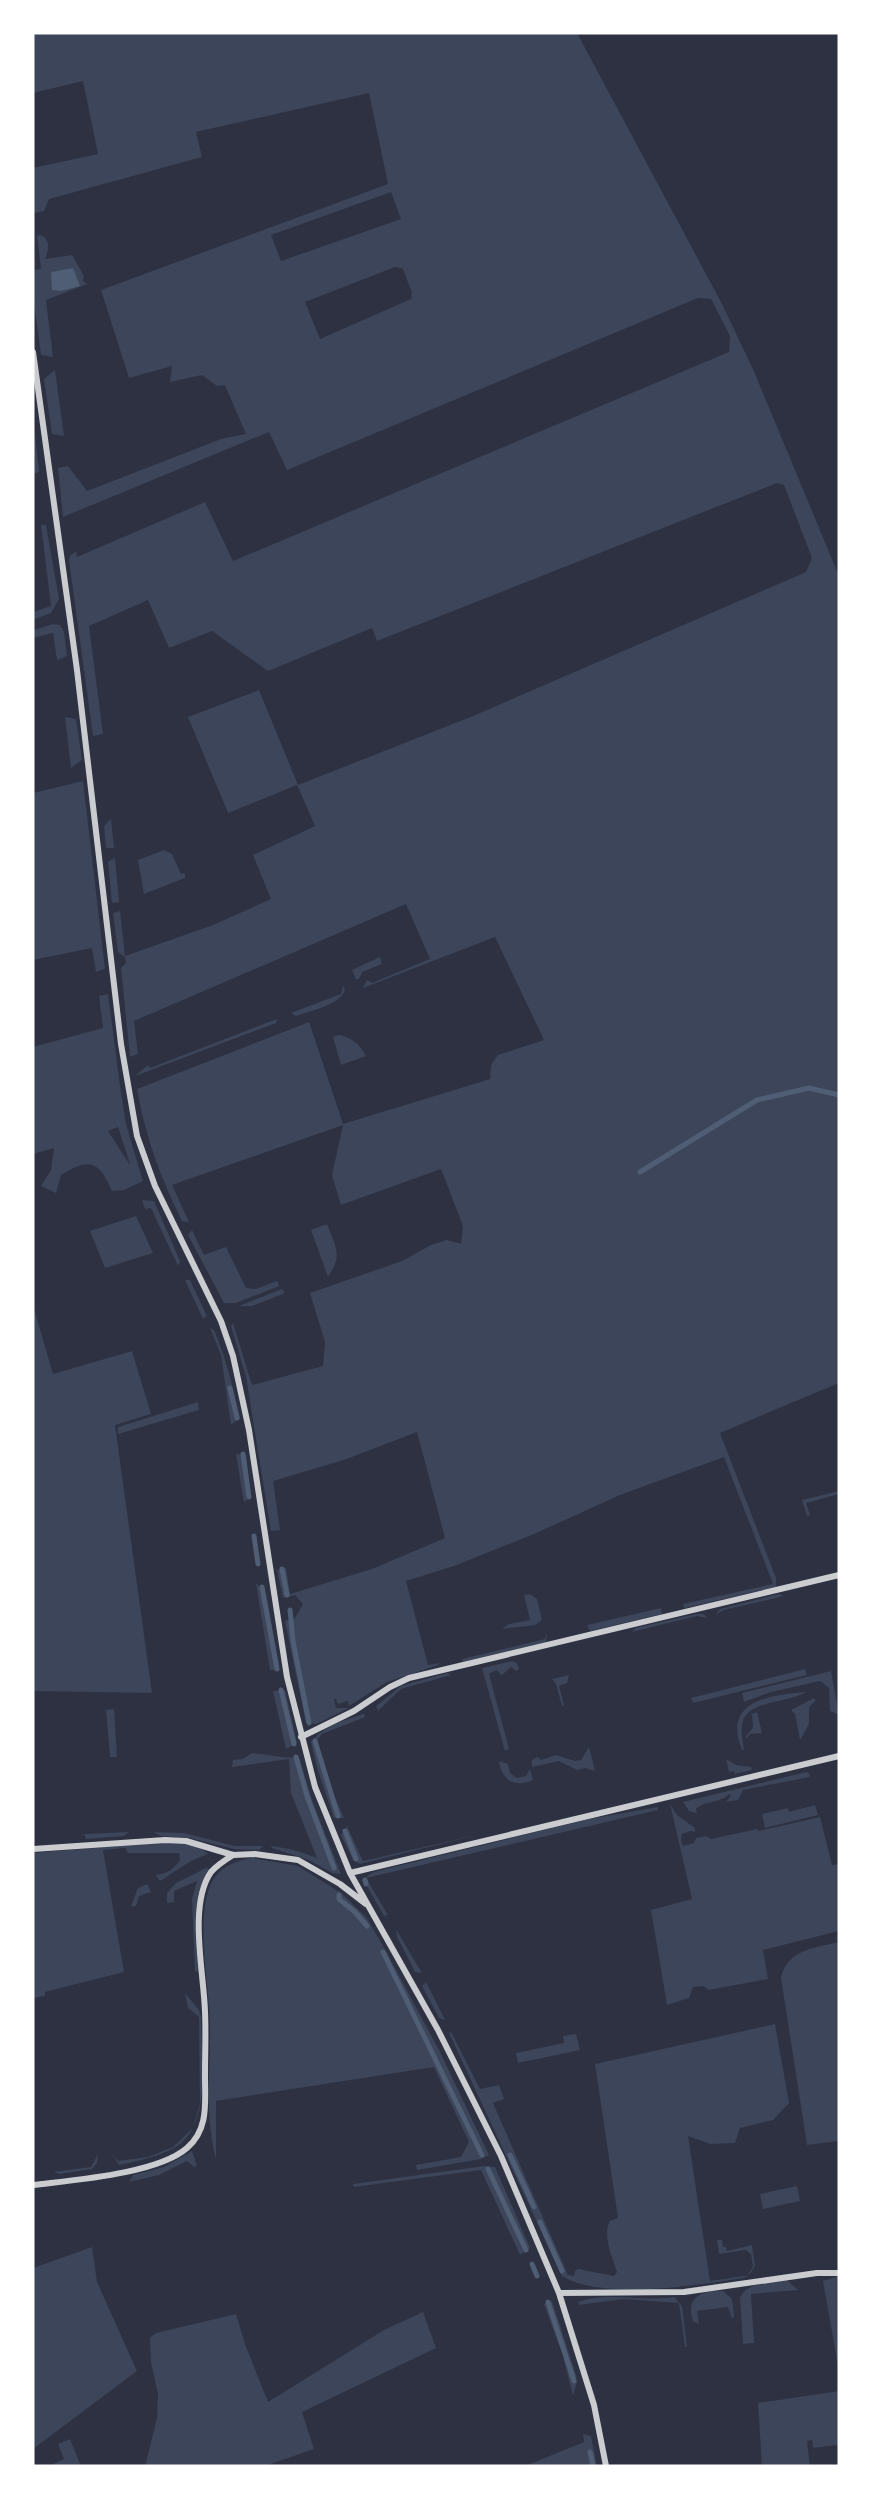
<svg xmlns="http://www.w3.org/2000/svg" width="872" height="2499" viewBox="0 0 872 2499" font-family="'Roboto Serif',serif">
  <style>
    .green { fill: #3c4559; fill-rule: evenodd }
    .water { fill: #4f5d75 }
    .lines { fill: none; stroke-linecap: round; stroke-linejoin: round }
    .stream { stroke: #4f5d75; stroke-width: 5 }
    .minor { stroke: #caccd0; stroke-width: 6 }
  </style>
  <rect width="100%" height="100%" fill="#2d3142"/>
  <path class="green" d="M33,33H577L721,302L753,369L839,576V1383L720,1433L776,1578V1587L684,1608L683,1604L773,1584L724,1457L620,1495L534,1534L454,1566L406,1581L428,1665L440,1663L438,1665L387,1682L349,1706L348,1701L338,1704L336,1699H334L336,1708H349L316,1724L306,1723L285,1621L295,1618L303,1604L295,1595L283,1598L277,1570L286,1568L290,1594L372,1569L445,1538L417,1432L344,1460L273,1481L280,1530L271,1531L246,1377L231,1326L233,1323L252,1385L323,1366L325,1342L310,1293L402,1261L431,1245L447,1240L461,1244L463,1226L441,1169L341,1205L332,1175L343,1125L172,1185L189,1222L182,1221C161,1179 145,1136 137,1089L309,1022L343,1124L490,1079L491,1065L498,1055L544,1040L495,937L363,988L367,980L372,983L430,959L406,904L134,1021L138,1054L130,1057L121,968L126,963L125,957L118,952L113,913L120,911L125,956L213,925L271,899L253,855L315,826L297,785L228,813L188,717L259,690L298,785L473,716L806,572L812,558L784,485L777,483L377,641L372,628L268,671L212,631L169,648L148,600L89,626L103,734L93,736L69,560L70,556L76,551L77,557L205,502L233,561L729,352L730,336L711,299L698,298L287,470L269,432L63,517L58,468L68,466L87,491L221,439L246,434L225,385L217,386L202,375L170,382L172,366L129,378L101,290L388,184L369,93L196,132L202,157L49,199L44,211L34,213L33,217V168L98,154L83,81L33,93ZM391,192L401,219L281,261L271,235ZM395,267L403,269L412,293L411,299L320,339L305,302Z
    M40,235C51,239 49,250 45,259L72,255L84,276L83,281L87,284L46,300L53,357L41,355L33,295V270L41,269L37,236Z
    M55,370L64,436L52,434L44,379Z
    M33,417L39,472L33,474Z
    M41,525H46L59,599L51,613L33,620V612L51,606Z
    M53,624L60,625L64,632L67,656L57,660L53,633L33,638V630Z
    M65,717L76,719L82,760L71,768Z
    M83,781L105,969L96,972L92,948L33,960V793Z
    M111,819L114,848H106L104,826Z
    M164,850L172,854L181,874L185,873V878L144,894L138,860Z
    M115,858L119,902L112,903L108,862Z
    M380,957L382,964L362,972L360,978L356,980L352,970Z
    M343,985L345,990C340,1005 310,1011 296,1016L291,1013L341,994Z
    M108,994L121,1093L126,1124L143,1181L124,1190L112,1191C99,1161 90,1157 61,1175L56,1193L41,1186L51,1170L54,1148L33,1154V1047L103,1028L99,996ZM118,1127L130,1164V1165L108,1131Z
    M277,1019L276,1023L135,1076L148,1065L150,1068Z
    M338,1035C350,1036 361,1045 366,1056L341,1065L333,1037Z
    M142,1200L154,1201L180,1261L178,1266L151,1208L145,1209Z
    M136,1216L153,1253L105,1268L90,1231Z
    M327,1224C336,1248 343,1255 328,1277L311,1230Z
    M192,1230L204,1255L226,1247L246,1288L256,1289L277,1281L279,1286L236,1303H224L188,1235Z
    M185,1280H190L207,1316L203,1319Z
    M282,1289L285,1293L252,1306H239Z
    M33,1305L53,1374L132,1351L151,1414L115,1425L152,1693L33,1691Z
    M210,1328L214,1330C226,1358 233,1387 240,1418L231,1425L221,1355Z
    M198,1402L199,1410L118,1434V1427Z
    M236,1454L246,1456L251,1497L244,1502Z
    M839,1491V1494L806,1503L810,1515L807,1516L802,1500Z
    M256,1583L266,1594L279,1666L275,1670H270Z
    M530,1594L537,1599L542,1620L535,1625L502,1629L509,1624L530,1620L524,1595Z
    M779,1594L784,1596L724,1610L715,1615L720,1609Z
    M661,1608L662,1614L590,1631L587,1625Z
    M696,1614H704L707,1618L697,1616L632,1632L635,1628Z
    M547,1633L546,1642L463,1662L462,1659L545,1639Z
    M512,1661L517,1663L519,1669L516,1671L511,1667L502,1675L496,1670L489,1674L509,1749L505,1751L482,1668Z
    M805,1669L807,1675L693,1703L691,1698Z
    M831,1671L839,1715L830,1711L829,1688L820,1681L771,1692L744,1702L742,1693Z
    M447,1673L451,1675L401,1689L378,1711L376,1706L401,1686Z
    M569,1675L567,1683L559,1686L564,1705L562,1706L556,1684L552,1679Z
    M285,1690L297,1743L286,1749L273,1691Z
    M806,1692C790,1703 749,1700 743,1721C740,1730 743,1741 744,1750H742C722,1701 769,1695 806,1692Z
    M814,1698L816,1700L809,1707V1724L800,1740L795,1714L791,1710Z
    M114,1709L117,1757H110L106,1710Z
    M757,1712L762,1733L750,1734L746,1739V1736L753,1728L752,1714Z
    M364,1714L365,1717L322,1734L317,1740L333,1793L344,1818H334L318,1771L311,1742C322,1727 346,1719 364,1714Z
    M589,1747L595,1771L585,1768L577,1770L559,1761L532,1767V1760L537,1757L541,1760L556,1755L575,1761L581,1760Z
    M252,1753C267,1754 284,1759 299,1757L312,1800L341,1874L332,1873L309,1860L272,1848L271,1846C288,1848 302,1852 317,1858L291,1793L289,1759L232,1767L233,1760L243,1759Z
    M726,1759L736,1765L751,1767L752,1770L735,1774L734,1771L729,1772Z
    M499,1761L508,1764L510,1773L517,1778L526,1776L530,1769L533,1780C516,1788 501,1781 499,1761Z
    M806,1772L809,1773L810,1777L743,1790L738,1800L726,1802L731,1796L729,1794C720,1804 704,1800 696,1809L697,1813L689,1811L683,1802Z
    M670,1804L677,1815L695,1828V1832L691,1831L682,1834L681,1840L683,1846L694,1843L696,1838L706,1836L711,1839L757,1829L759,1831L820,1817L832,1865L839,1864V1931L763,1950L768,1979L709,1990L703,1986L693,1987L689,1998L667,2005L651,1910L692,1899Z
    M815,1805L818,1815L765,1828L762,1814L788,1808L789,1812Z
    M658,1807V1810L366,1878L388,1915L384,1916L364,1881C367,1875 371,1873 377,1871L589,1819Z
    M347,1826L363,1861L485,1833L360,1864L353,1860L341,1835Z
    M129,1832L124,1836L86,1839L84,1834Z
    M153,1832L184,1833L235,1846H263L259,1850L234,1849L190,1838L161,1836Z
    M156,1843C172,1843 196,1842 208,1854L191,1861L160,1881L156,1875C168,1873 173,1870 180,1860L179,1853H128L125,1848L103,1850L124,1972L45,1992V1996L33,1998V1853Z
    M253,1858L298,1866L341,1893L366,1917L382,1944L440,2052L489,2155L481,2159L417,2170L416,2165L461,2157L469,2142L434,2067L216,2101V2159C204,2116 211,2068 210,2023C209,1985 196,1921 210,1886C218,1867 234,1861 253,1858Z
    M206,1868L209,1869C190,1897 196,1938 198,1971L195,1972L192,1899L197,1881L174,1891V1902L167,1903V1893L176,1883Z
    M147,1884L151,1892L139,1896L136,1906H131L138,1888Z
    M396,1929L422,1973L415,1972L397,1937Z
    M839,1942V2141L807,2145L781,1978C787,1949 815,1948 839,1942Z
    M426,1982L445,2020L439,2018L422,1986Z
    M185,1993L199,2010L201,2017C201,2055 213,2124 176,2147C158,2157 138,2161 119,2165L111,2152L118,2161L148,2157L173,2147L193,2128L200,2103L199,2017L188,2008Z
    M775,2024L789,2103L773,2120L740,2128L735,2143L710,2144L688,2136L710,2281L750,2275L743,2278C697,2285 603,2301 562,2276L449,2033L451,2032L480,2089L499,2085L504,2099L493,2103L568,2275L574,2276L575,2271L578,2269L614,2276L617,2272C612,2256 602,2236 610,2221L618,2218L595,2064Z
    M576,2034L580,2050L518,2063L516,2053L564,2043L563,2036Z
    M192,2151L197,2166L194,2167L187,2161L159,2175L129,2182L133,2175L164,2167Z
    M98,2154L97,2163L92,2169L60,2174L53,2172L91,2167Z
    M484,2166L495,2167L530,2248L520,2255L481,2170L354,2187L353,2184Z
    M797,2186L800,2201L763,2209L760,2194Z
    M717,2240H722L723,2247H726L727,2251L752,2245L755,2266L750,2274H748L753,2267L751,2254L746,2250L719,2254Z
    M92,2247L97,2282L137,2371L33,2449V2268Z
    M839,2276V2371L823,2281Z
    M787,2280L798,2290L751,2294L754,2343L743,2344L740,2298C745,2282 773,2283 787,2280Z
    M723,2291L732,2299L734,2315L732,2319L728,2307L697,2311L699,2324L693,2321C685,2297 702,2290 723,2291Z
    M674,2297L682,2306L687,2347H685L679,2303L624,2299L579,2305L578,2302C607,2291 643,2302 674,2297Z
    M552,2301L576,2375L577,2382L573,2396L563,2356L544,2304Z
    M423,2312L436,2348L302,2412L314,2449L265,2466H145L157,2418L158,2394L151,2363L150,2338L156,2333L236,2314L245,2344L268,2402L384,2330Z
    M839,2391V2450L837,2445L813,2448L812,2440L807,2441L810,2466H762L758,2403Z
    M583,2434L591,2436L597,2466H525L584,2442Z
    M70,2439L81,2466H49L64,2459L58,2444Z"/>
  <path class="water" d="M73,268L80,286L61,291L52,290L51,272Z"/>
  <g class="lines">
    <path class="stream" d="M640,1172L757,1100L809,1088L839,1095
      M230,1388L237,1418
      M243,1454L249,1497
      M254,1536L258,1564
      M282,1569L287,1595
      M262,1587L277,1669
      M290,1610L293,1641L309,1723
      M281,1690L294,1744
      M315,1741L338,1816
      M296,1757L307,1796L334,1868
      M345,1831L356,1859
      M365,1880L366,1884
      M339,1895V1899L355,1912L367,1926
      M383,1952L482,2155
      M510,2155L529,2196
      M488,2169L526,2250
      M530,2199L534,2207
      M540,2222L562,2271
      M532,2264L537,2276
      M548,2302L574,2381
      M590,2452L593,2466"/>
    <path class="minor" d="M33,352L77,670L121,1044L137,1136L155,1186L221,1321L233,1356L249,1430L287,1677L315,1787L350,1873L438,2030L501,2156L559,2293L594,2405L606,2466
      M301,1737L354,1711L390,1687L409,1678L839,1575
      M33,1849L165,1840L186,1841L233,1855L255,1854L298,1860L340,1884L366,1904
      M350,1873L839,1756
      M33,2185C73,2180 157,2174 187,2148C209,2129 205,2102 205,2076C205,2054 206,2033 205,2012C204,1973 188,1905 211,1872C217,1865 225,1860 233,1855
      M559,2293L684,2292L817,2273H839"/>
  </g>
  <rect width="872" height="2499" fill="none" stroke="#ffffff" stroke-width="69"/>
</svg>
